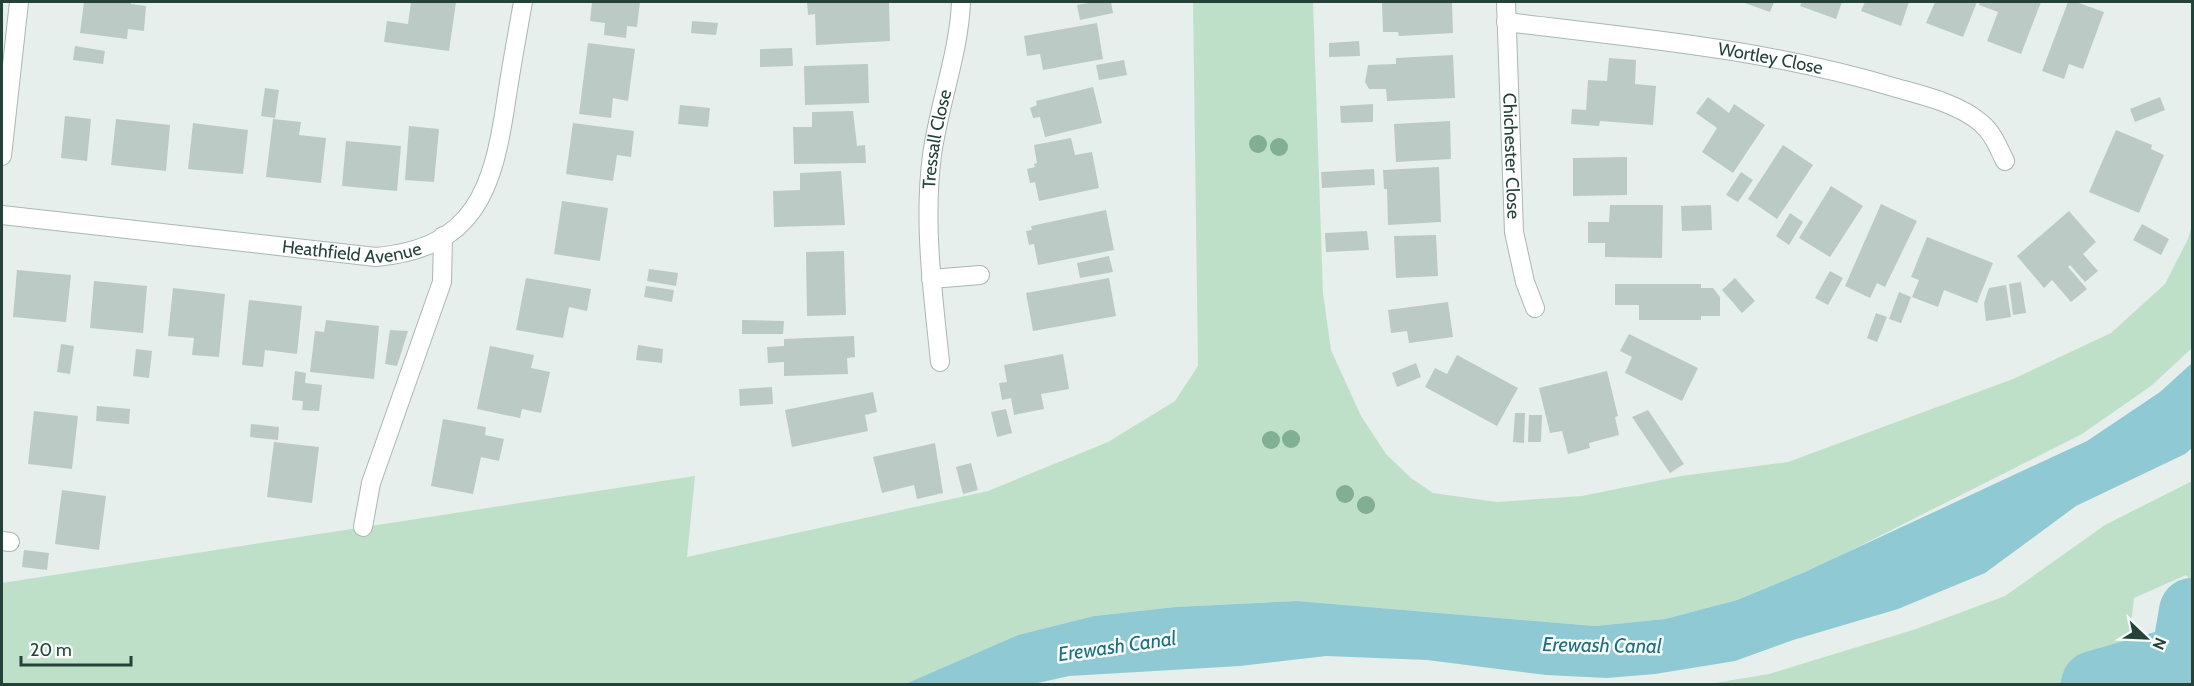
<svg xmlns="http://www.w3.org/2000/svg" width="2194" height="686" viewBox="0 0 2194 686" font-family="Cabin,sans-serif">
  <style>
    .green { fill: #bfe0c8 }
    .water { fill: #8ec9d4 }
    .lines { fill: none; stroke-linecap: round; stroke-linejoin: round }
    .river { stroke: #8ec9d4; stroke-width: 66 }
    .building { fill: #bbcac4 }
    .lane-casing { stroke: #a8b8b2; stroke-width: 20 }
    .street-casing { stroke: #a8b8b2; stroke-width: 20 }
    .lane { stroke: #fff; stroke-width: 18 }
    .street { stroke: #fff; stroke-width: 18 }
    .tree { fill: #80af93 }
    .labels { text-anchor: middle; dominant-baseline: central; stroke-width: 5; stroke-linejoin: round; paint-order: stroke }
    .street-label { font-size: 18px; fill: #24423a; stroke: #f7fbf9 }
    .water-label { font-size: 20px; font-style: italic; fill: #1c6f80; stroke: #f7fbf9 }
  </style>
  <rect width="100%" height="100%" fill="#e6efeb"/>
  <path class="green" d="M1193,2H1313L1323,293L1331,350L1361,416L1386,454L1411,478L1433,493L1497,502L1582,496L1681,476L1788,462L2013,379L2111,333L2165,284L2188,239L2192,225V348L2151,386L2082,434L1828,562L1737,600L1665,619L1595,626L1297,601L1175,607L1094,616L1018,635L905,684H2V583L695,476L687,557L988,491L1108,442L1175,401L1198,366Z
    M2192,481V581L2186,575L2134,598L2124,684H1709L1769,674L1916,629L2005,596L2105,525Z
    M2192,665V684H2127Z"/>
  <path class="water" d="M2192,363V448L2185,454L2076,506L1985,573L1898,609L1793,640L1735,661L1655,674L1607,678L1546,675L1427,660L1326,656L1240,666L1069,676L1033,684H905L1018,635L1094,616L1175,607L1297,601L1595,626L1665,619L1737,600L1807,571L2087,441L2160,392Z"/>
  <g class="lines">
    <path class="river" d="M2094,684L2184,658L2192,611"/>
  </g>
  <path class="building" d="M84,2H131V4L146,6L144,31L128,29L127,39L80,33Z
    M411,2H456L449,51L384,42L387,21L408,24Z
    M592,2H640L637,27L627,26L626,38L604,35L605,23L590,21Z
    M807,2H889L890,41L816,45L815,14L808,15Z
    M1094,2H1111L1113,13L1080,20L1077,5Z
    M1382,2H1452L1453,33L1399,36L1398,32H1383Z
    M1742,2H1774L1770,12Z
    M1802,2H1842L1836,19L1800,6Z
    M1865,2H1909L1901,26L1861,11Z
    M1935,2H1977L1963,37L1926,23Z
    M1980,2H2041L2021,54L1987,41L1998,12L1979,5Z
    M2068,2H2076L2104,12L2083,69L2069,64L2064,79L2042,71Z
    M692,21L718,23L716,35L691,33Z
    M1097,23L1103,59L1043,70L1040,54L1027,56L1024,36Z
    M1359,41L1360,56L1329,57V43Z
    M588,43L635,49L628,101L613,98L611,118L579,114Z
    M75,46L105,51L103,64L73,60Z
    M792,48L793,66L760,67V49Z
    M1453,55L1455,98L1387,101L1386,89H1369L1365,82L1368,65L1396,64V58Z
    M1609,58L1636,60L1635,84L1656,86L1653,125L1600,121L1599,126L1571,124L1572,109L1586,110L1588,80L1607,81Z
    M1124,60L1127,75L1099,80L1096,65Z
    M868,64L869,103L805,105L804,66Z
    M1093,87L1102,123L1045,137L1040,117L1033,118L1030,108L1037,105L1036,101Z
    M265,88L279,90L275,118L261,116Z
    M1708,97L1729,113L1734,104L1765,125L1733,173L1702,152L1717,128L1696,113Z
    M2160,97L2165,110L2135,122L2130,109Z
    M1373,104V122L1341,123L1340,106Z
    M680,105L710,108L708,127L678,124Z
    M853,111L857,146L865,145L866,163L794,164L793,127H812V112Z
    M65,116L91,119L87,161L61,158Z
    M116,119L170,125L166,171L111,165Z
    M273,119L301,122L299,135L326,138L321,183L266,177Z
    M1450,121L1451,159L1396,162L1394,124Z
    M193,123L248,130L243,174L188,169Z
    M573,123L634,131L631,157L617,155L613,181L566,174Z
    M409,126L439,129L434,182L405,180Z
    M2116,130L2152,145L2151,149L2164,155L2139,213L2089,192Z
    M1071,138L1075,155L1092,152L1099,188L1039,201L1035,182L1030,183L1027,169L1035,167L1034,164L1037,163L1034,145Z
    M346,141L401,146L397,191L342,186Z
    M1783,145L1813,165L1777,219L1748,199Z
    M1627,157V195L1573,196V158Z
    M1439,167L1441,222L1388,225L1387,189H1384L1383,170Z
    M1374,169L1375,185L1322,188L1321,172Z
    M841,171L845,225L774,227L773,191L800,190V173Z
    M1741,172L1753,180L1738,202L1726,195Z
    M1831,186L1863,206L1830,257L1799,238Z
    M562,201L608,208L600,261L554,254Z
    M1881,204L1917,221L1885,287L1877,283L1870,298L1845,286Z
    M1610,205H1663L1662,258L1605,257V243H1588V222H1609Z
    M1711,205L1712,230L1682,231L1681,206Z
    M1106,210L1114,250L1038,265L1034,244L1029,245L1026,231L1032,230L1031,226Z
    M2069,211L2096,242L2083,254L2098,271L2085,282L2070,265L2068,267L2087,289L2071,302L2052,280L2044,288L2017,256Z
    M1790,213L1803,222L1789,245L1776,236Z
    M2142,224L2169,239L2161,255L2133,240Z
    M1367,231L1369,250L1326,252L1325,233Z
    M1436,235L1438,276L1396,278L1394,236Z
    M1927,237L1993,263L1977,303L1944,290L1938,307L1912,297L1919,280L1911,277Z
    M844,251L846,315L807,316L806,252Z
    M1109,256L1113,272L1080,278L1077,263Z
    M649,269L678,273L676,286L647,281Z
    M17,270L71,275L66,322L13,317Z
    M1830,271L1843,278L1828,305L1815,298Z
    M526,278L591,289L587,311L569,307L563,338L516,330Z
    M1109,278L1116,316L1033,331L1026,293Z
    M1735,278L1755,301L1742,313L1722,290Z
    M94,281L147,286L143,333L90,328Z
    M2021,282L2026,313L2013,315L2009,284Z
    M1615,284H1701V288H1713L1720,297V316H1701V320H1639V305H1615Z
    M2006,285L2011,317L1986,321L1984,303L1989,288Z
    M646,286L674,290L672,302L644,297Z
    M173,288L225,294L219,357L192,355L194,338L168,336Z
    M1899,292L1911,297L1901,323L1889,319Z
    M249,300L302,306L297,354L265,350L263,367L242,365Z
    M1448,302L1453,337L1409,343L1407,331L1391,333L1388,310Z
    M1876,313L1887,317L1877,342L1867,338Z
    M326,320L379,326L374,379L310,372L315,331L324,332Z
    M742,320L784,321L783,334H742Z
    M390,330L408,331L397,366L385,364Z
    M1629,334L1698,368L1682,401L1625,373L1632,357L1620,351Z
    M854,336L855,357L847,358L848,374L784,376V362L768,363L767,347L784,346V339Z
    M61,344L74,346L70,374L57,372Z
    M638,345L663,349L662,363L636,360Z
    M490,346L534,355L531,368L550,372L541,413L522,409L520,418L477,409Z
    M136,349L152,351L149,378L133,376Z
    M1063,354L1069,389L1041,394L1044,409L1014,415L1011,398L1002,400L999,383L1007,382L1004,365Z
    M1457,355L1518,388L1497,426L1425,387L1435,368L1447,374Z
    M1416,363L1421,377L1397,387L1392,373Z
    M295,371L306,373L305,383L322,385L319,411L302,410L303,401L292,400Z
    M1607,371L1618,416L1615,417L1619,435L1589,443L1590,448L1568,454L1562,431L1550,433L1539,388Z
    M772,387L773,404L740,406L739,389Z
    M873,392L877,412L865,415L868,431L792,447L785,410Z
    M97,406L130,409L129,424L96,421Z
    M1006,409L1012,433L997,437L991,412Z
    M1648,410L1684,464L1670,473L1632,417Z
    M34,411L78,416L72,469L28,464Z
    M1515,413H1525L1524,443L1513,442Z
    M1529,415H1542L1541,442H1528Z
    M443,419L486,427L485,435L504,439L499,461L481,457L473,494L431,486Z
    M251,424L279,427L278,440L250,437Z
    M274,442L319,447L312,503L267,497Z
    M935,443L943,493L917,499L914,485L882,493L873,457Z
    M971,463L978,490L963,494L956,467Z
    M62,490L106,496L99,550L55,544Z
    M24,550L49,553L47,570L22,567Z"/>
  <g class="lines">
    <defs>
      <path id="lane" d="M363,527L371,483L442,282L443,236"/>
      <g id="street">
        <path id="s1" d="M1506,2L1514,232L1525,282L1535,308"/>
        <path id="s2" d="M1506,22C1636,38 1767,49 1893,87C1921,95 1958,103 1981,123C1993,133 1998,147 2005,161"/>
        <path d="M2,156L19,2"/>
        <path id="s3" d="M2,215L376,257C476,248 493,188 506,102C511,68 517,35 523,2"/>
        <path d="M931,279L980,275"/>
        <path id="s4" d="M940,362C933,293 923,224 932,155C939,104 959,53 961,2"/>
        <path d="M2,541L10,542"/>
      </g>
    </defs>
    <use href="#lane" class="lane-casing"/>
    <use href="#street" class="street-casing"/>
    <use href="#lane" class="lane"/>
    <use href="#street" class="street"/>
  </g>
  <g class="tree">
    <circle cx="1258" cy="144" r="9"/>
    <circle cx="1279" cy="147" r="9"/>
    <circle cx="1291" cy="439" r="9"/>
    <circle cx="1271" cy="440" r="9"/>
    <circle cx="1345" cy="494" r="9"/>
    <circle cx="1366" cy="505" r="9"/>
  </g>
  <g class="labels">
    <g class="street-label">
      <text stroke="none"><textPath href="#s2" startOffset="267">Wortley Close</textPath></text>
      <text stroke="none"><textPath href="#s4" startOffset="224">Tressall Close</textPath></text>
      <text stroke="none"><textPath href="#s1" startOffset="154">Chichester Close</textPath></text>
      <text stroke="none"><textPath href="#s3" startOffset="352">Heathfield Avenue</textPath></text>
    </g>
    <g class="water-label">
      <text transform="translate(1602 645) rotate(1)">Erewash Canal</text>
      <text transform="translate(1117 646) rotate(-8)">Erewash Canal</text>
    </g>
  </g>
  <rect width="2194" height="686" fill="none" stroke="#24423a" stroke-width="6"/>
  <g transform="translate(2146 638) rotate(113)" stroke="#f7fbf9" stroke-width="4.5" paint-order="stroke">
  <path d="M0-4.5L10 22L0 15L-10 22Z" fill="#24423a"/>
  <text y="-9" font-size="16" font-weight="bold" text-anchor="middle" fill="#24423a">N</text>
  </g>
  <path d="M21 656v9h110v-9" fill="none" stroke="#24423a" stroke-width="3"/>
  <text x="30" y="656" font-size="18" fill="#24423a" stroke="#f7fbf9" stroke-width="4.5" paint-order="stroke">20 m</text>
</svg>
